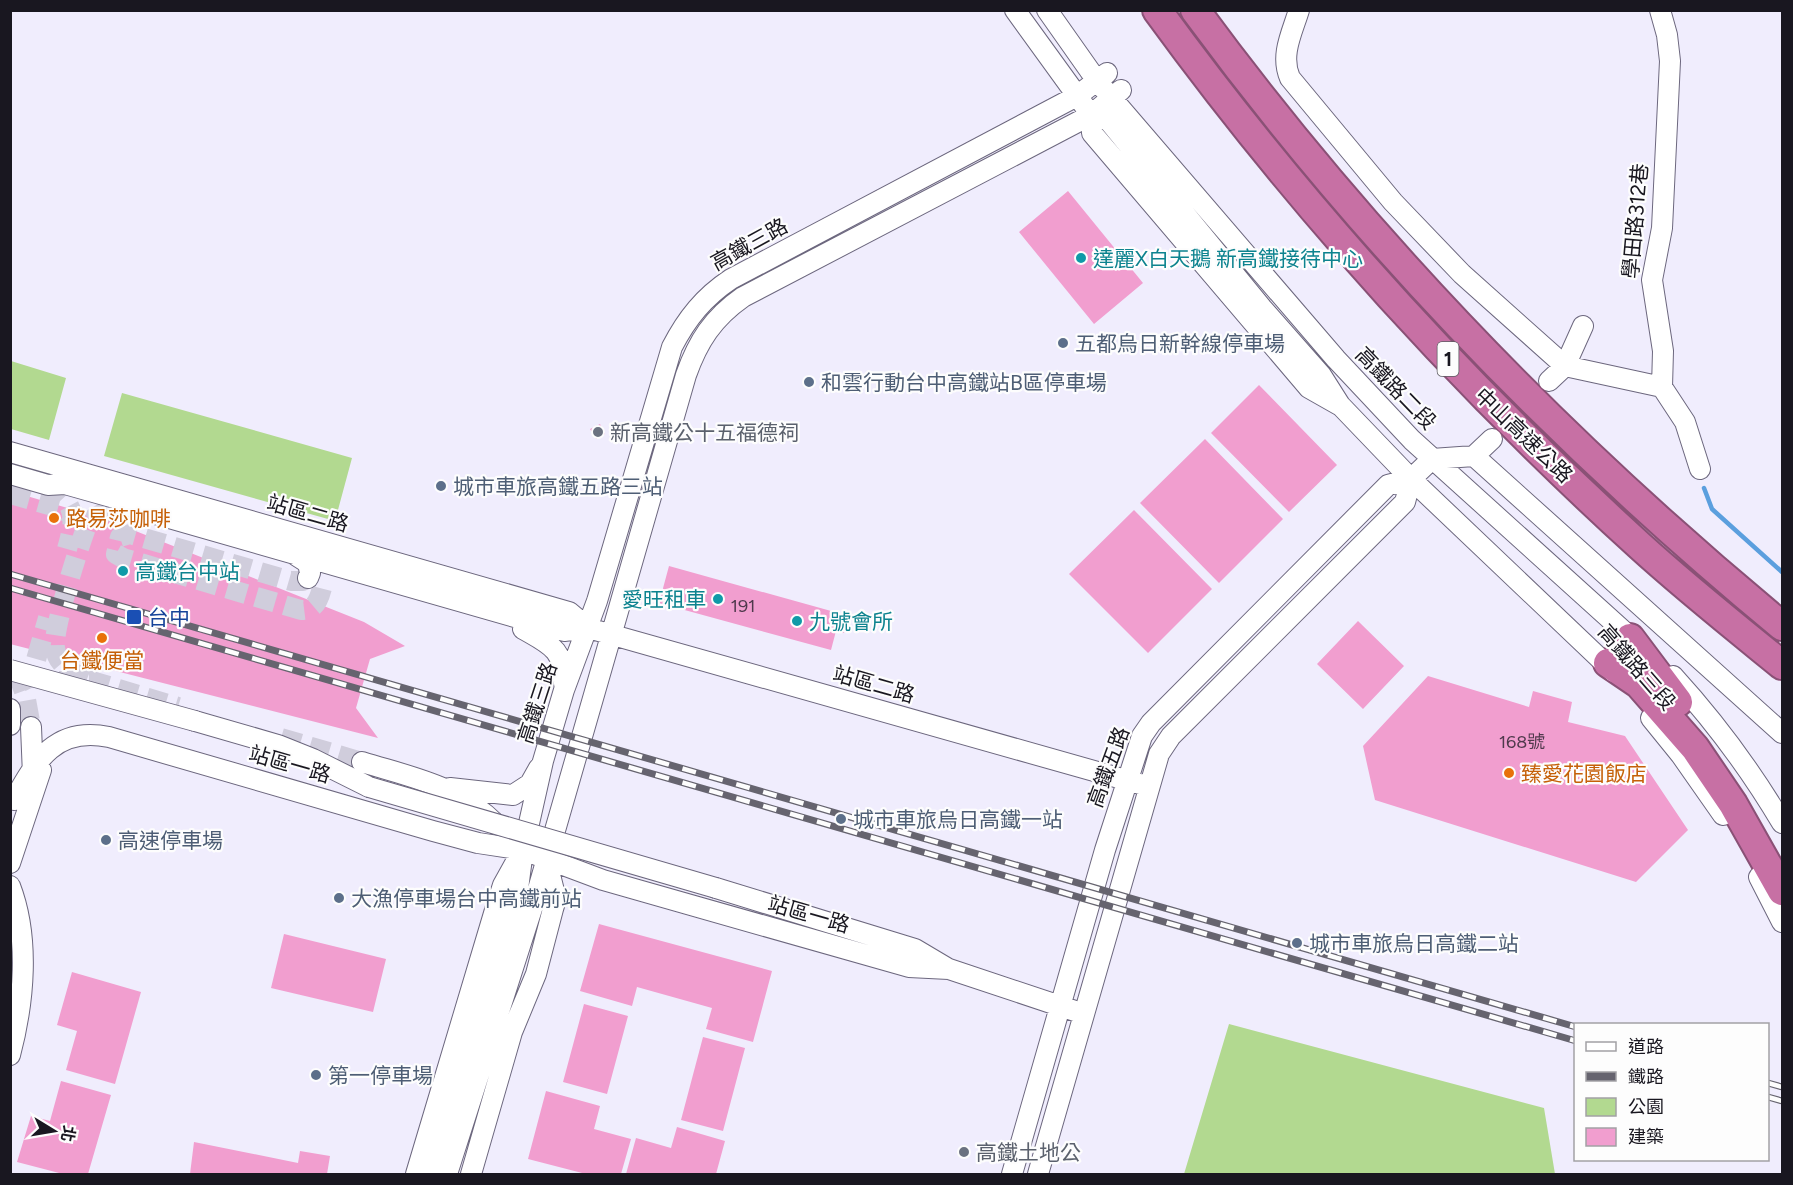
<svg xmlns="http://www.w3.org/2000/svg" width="1793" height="1185" viewBox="0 0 1793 1185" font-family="Figtree,'Noto Sans TC',sans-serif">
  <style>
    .green { fill: #b2d990 }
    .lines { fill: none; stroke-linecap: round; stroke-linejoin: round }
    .stream { stroke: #5b9fde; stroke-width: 4.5 }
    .building { fill: #f19ecf }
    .minor-tunnel { stroke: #d0cddc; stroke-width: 20; stroke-dasharray: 20 10; stroke-linecap: butt }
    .minor-casing { stroke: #6c677e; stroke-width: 22 }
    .highway-casing { stroke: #8a5176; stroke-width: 32 }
    .minor { stroke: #fff; stroke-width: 20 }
    .highway { stroke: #c770a4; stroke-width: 28 }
    .rail-casing { stroke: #66646f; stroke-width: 7 }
    .rail { stroke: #fdfdfd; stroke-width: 4.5; stroke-dasharray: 14; stroke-linecap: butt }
    .minor-bridge-casing { stroke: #6c677e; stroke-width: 22; stroke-linecap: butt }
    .minor-bridge { stroke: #fff; stroke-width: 20 }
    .culture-dot { fill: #0f9aa8; stroke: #fdfdfd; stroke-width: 2 }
    .service-dot { fill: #5c6f8a; stroke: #fdfdfd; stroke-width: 2 }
    .worship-dot { fill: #6b7280; stroke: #fdfdfd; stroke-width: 2 }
    .food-dot { fill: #e8710a; stroke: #fdfdfd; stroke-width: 2 }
    .transit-dot { fill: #1a4fb4; stroke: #fdfdfd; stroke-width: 2 }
    .labels { text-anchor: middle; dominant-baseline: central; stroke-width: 4.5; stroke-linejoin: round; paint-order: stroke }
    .number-label { font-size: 18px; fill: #4f394c }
    .shield { fill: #fdfdfd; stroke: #5d5c62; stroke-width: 1.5 }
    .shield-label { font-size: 20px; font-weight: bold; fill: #191720 }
    .street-label { font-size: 21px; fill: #191720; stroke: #fdfdfd }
    .culture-label { font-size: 21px; fill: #0d838f; stroke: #fdfdfd; text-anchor: start }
    .service-label { font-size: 21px; fill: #4e5e75; stroke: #fdfdfd; text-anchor: start }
    .worship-label { font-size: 21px; fill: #5b616d; stroke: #fdfdfd; text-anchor: start }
    .food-label { font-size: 21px; fill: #c56008; stroke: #fdfdfd; text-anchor: start }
    .transit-label { font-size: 21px; fill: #164399; stroke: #fdfdfd; text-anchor: start }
  </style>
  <rect width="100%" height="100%" fill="#f0edfd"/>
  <path class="green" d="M11,361L66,378L49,440L11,429Z
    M122,393L352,458L335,521L104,456Z
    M1229,1024L1544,1108L1555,1174H1184Z"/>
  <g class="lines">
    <path class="stream" d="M1704,488L1712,509L1782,572"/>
  </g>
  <path class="building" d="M1068,191L1143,283L1094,324L1019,232Z
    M1259,385L1337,465L1289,512L1211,433Z
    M600,424L605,434L596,439L590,429Z
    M1205,439L1283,519L1219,583L1140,503Z
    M10,491L108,520L364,622L405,646L370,659L356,708L378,738L10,644Z
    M1134,510L1212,589L1148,653L1069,574Z
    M669,566L849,616L844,633L836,631L831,650L659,603Z
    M1358,621L1404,666L1363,709L1317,664Z
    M1428,676L1529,707L1533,691L1572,702L1568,722L1625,736L1688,830L1636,882L1375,800L1363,746Z
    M599,924L772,971L753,1042L706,1029L712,1008L637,987L632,1006L580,991Z
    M284,934L386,959L373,1012L271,988Z
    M72,972L141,992L115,1084L66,1070L77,1031L57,1025Z
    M584,1004L628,1016L607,1094L563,1082Z
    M703,1037L745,1048L723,1131L681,1120Z
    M61,1081L111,1095L88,1174H63L17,1162L31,1116L50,1121Z
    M546,1091L600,1106L594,1129L631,1139L621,1174H586L528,1159Z
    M677,1127L725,1141L716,1174H626L636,1138L671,1148Z
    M194,1142L298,1163L300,1151L330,1156L327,1174H190Z"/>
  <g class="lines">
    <path class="minor-tunnel" d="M48,485C77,506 76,516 67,549
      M10,494L63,509L74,518
      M308,578L303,581H291L130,534L120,537L116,554L123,558L301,610C319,610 320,594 324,580
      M17,672L25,694L31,727
      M87,679C72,673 57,665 55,648C52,631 80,542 88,523C101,510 116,509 134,508
      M59,681H92L178,707
      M21,682L31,677L48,618
      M281,738L362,762"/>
    <defs>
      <path id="minor" d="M1015,10L1091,115L1108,120L1262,308L1321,375L1340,405L1411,479L1614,672
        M1047,10L1097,81L1336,359L1412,440L1640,646
        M1299,10C1292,33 1280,55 1290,78L1393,202L1462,274L1565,366L1583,326
        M1091,115L1092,133L1309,388L1339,405
        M1549,381L1565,366L1662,387L1663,351L1652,280L1662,228L1670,61L1667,35L1660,10
        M1662,387L1685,422L1700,469
        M10,452L569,612L588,628
        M1474,456L1782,733
        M1432,459L1474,456L1492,439
        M10,474L48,485L65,484L122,500L134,508L564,631L588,628L1147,786
        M297,556L308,563L310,573L308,578
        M523,629C549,644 565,649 564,684
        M1673,676C1715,722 1750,769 1782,823
        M10,709V725
        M1651,718L1681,755L1723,815
        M195,721L278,745L313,759L369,787
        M31,727L33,775
        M362,762C414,778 457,785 497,825
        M450,788L513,795L530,784L539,768
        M14,800C37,759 56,726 109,737L433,831L478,843L523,850L603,880L909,967L949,969L1084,1014
        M10,863L41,770
        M1759,877L1782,922
        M10,886C30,938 24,1002 10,1055
        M716,888L915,949L947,968
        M416,1174L495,910L503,885L518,858
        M432,1174L518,889L523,850L543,761L564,690L597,601L672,347C687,318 704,297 731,279L1077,96L1107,73
        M447,1174L537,893L686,375C698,341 713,318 743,297L1091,115L1121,90
        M471,1174L512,1032L536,974L553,909L556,899L547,863
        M1012,1174L1105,850L1142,736L1151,723L1388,485L1411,479L1432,459
        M1038,1174L1159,754L1171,736L1405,502L1411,479"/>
      <path id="highway" d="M1157,10C1299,205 1461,383 1639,545C1685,587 1734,626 1782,665
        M1195,10C1364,240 1563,445 1782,626
        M1630,638L1678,702
        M1608,663L1639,684L1695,748L1733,804L1782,891"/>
    </defs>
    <use href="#minor" class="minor-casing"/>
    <use href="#highway" class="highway-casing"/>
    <use href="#minor" class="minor"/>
    <use href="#highway" class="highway"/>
    <defs>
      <path id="rail" d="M10,574L1576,1027
        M10,588L1576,1041
        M1768,1083L1782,1087
        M1768,1097L1782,1101"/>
    </defs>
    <use href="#rail" class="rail-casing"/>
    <use href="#rail" class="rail"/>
    <defs>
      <path id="minor-bridge" d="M10,670L195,721
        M369,787L716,888"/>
    </defs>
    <use href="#minor-bridge" class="minor-bridge-casing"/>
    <use href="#minor-bridge" class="minor-bridge"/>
  </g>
  <g class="culture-dot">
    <circle cx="1081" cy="258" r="6"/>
    <circle cx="123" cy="571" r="6"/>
    <circle cx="718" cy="599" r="6"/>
    <circle cx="797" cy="621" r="6"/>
  </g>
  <g class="service-dot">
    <circle cx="1063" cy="343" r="6"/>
    <circle cx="809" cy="382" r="6"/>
    <circle cx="441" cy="486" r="6"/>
    <circle cx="841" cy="819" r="6"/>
    <circle cx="106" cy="840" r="6"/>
    <circle cx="339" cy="898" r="6"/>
    <circle cx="1297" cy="943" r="6"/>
    <circle cx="316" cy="1075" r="6"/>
  </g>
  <g class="worship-dot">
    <circle cx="598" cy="432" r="6"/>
    <circle cx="964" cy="1152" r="6"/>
  </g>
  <g class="food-dot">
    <circle cx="54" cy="518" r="6"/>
    <circle cx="102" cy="638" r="6"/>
    <circle cx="1509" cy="773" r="6"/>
  </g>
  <rect class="transit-dot" x="126" y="609" width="16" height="16" rx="3"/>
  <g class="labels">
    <g class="number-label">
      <text x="743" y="606">191</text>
      <text x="1522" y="742">168號</text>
    </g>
    <rect class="shield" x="1437.5" y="342" width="21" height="34" rx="4.5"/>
    <g class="shield-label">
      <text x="1448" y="359">1</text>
    </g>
    <g class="street-label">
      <text transform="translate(1635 221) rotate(-85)">學田路312巷</text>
      <text transform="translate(749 244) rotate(-29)">高鐵三路</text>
      <text transform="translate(1396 388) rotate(46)">高鐵路二段</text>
      <text transform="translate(1524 435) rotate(44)">中山高速公路</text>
      <text transform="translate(308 513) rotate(16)">站區二路</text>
      <text transform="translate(1637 667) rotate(49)">高鐵路三段</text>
      <text transform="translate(874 684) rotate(16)">站區二路</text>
      <text transform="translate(537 703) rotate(-72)">高鐵三路</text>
      <text transform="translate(290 764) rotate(16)">站區一路</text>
      <text transform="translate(1108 767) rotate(-70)">高鐵五路</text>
      <text transform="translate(809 914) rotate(16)">站區一路</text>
    </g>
    <g class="culture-label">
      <text x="1093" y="258">達麗X白天鵝 新高鐵接待中心</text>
      <text x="135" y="571">高鐵台中站</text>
      <text x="706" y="599" text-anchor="end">愛旺租車</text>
      <text x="809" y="621">九號會所</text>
    </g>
    <g class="service-label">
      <text x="1075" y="343">五都烏日新幹線停車場</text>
      <text x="821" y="382">和雲行動台中高鐵站B區停車場</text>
      <text x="453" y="486">城市車旅高鐵五路三站</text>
      <text x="853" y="819">城市車旅烏日高鐵一站</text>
      <text x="118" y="840">高速停車場</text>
      <text x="351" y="898">大漁停車場台中高鐵前站</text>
      <text x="1309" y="943">城市車旅烏日高鐵二站</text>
      <text x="328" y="1075">第一停車場</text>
    </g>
    <g class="worship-label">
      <text x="610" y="432">新高鐵公十五福德祠</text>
      <text x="976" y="1152">高鐵土地公</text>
    </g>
    <g class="food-label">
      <text x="66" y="518">路易莎咖啡</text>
      <text x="102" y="660" text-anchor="middle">台鐵便當</text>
      <text x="1521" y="773">臻愛花園飯店</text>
    </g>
    <g class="transit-label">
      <text x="148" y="617">台中</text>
    </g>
  </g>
  <rect width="1793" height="1185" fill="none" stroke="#191720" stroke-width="24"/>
  <rect x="1574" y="1023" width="195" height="138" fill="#fdfdfd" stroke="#a2a1a5" stroke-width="1.5"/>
  <rect x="1586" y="1042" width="30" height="9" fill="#ffffff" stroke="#a2a1a5" stroke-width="1.5"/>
  <text x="1628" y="1053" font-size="18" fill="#191720">道路</text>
  <rect x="1586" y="1072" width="30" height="9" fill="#66646f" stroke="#a2a1a5" stroke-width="1.5"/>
  <text x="1628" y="1083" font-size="18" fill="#191720">鐵路</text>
  <rect x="1586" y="1098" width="30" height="18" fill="#b2d990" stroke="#a2a1a5" stroke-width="1.5"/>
  <text x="1628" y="1113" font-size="18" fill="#191720">公園</text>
  <rect x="1586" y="1128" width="30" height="18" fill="#f19ecf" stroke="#a2a1a5" stroke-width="1.5"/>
  <text x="1628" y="1143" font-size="18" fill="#191720">建築</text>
  <g transform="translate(54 1131) rotate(101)" stroke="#fdfdfd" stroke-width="4.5" paint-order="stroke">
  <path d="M0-4.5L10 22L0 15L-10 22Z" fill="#191720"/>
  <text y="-9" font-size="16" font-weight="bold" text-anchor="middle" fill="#191720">北</text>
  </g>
</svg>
